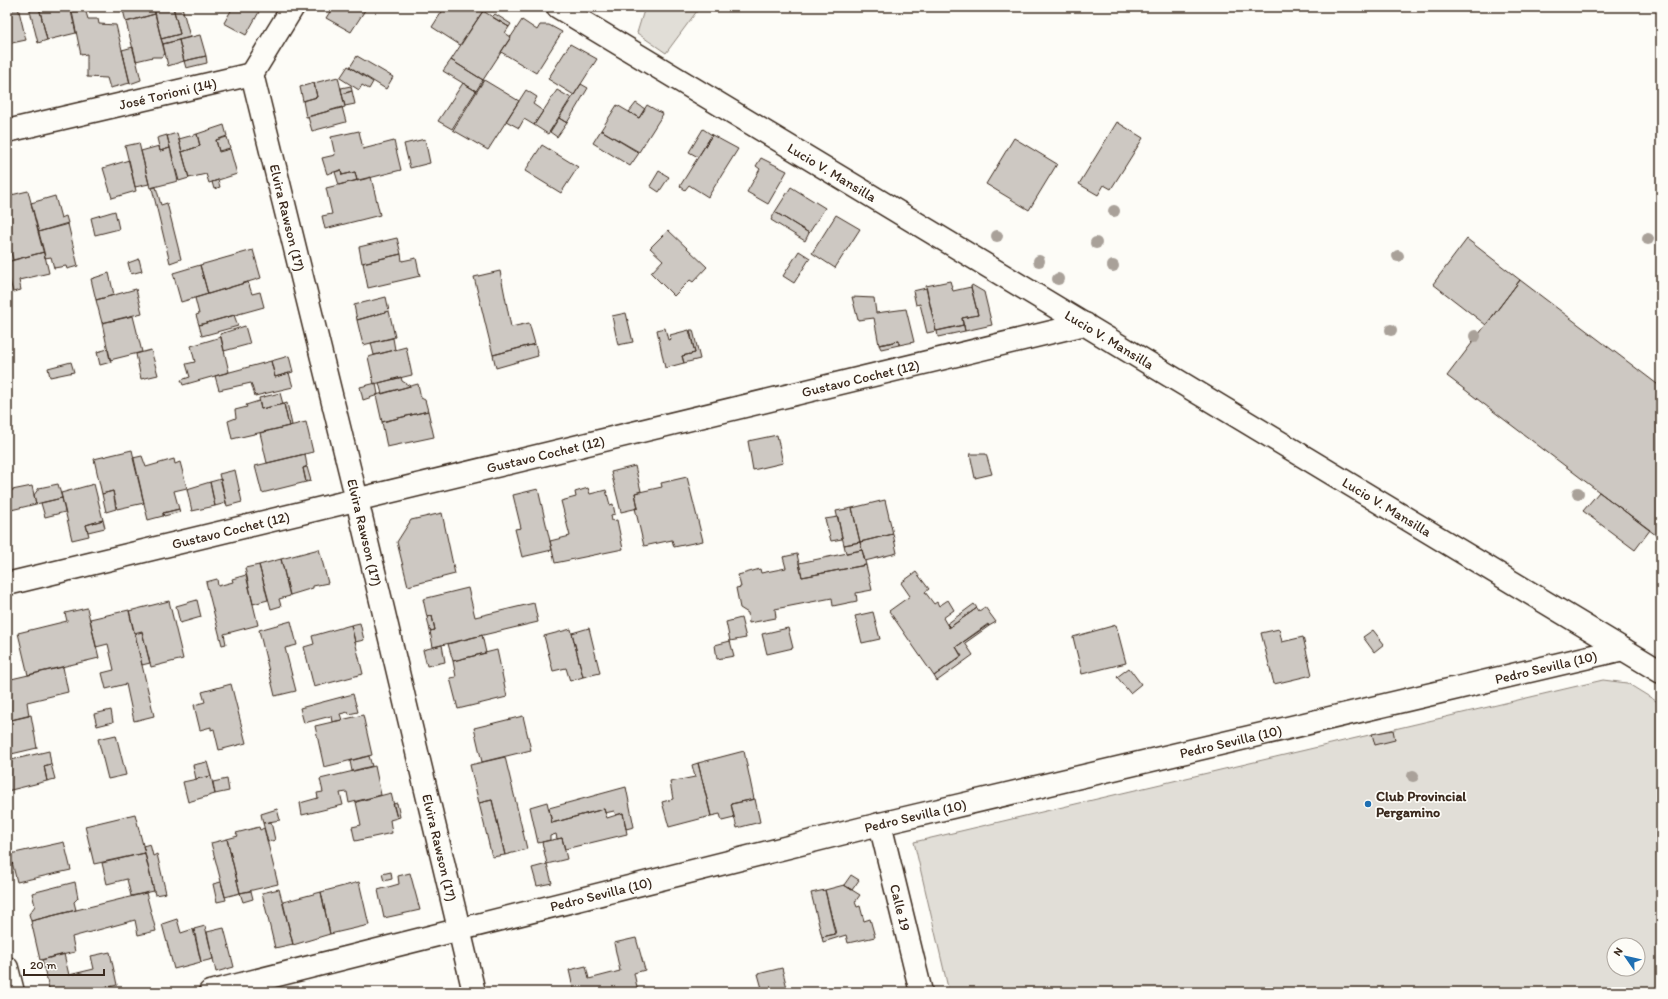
<svg xmlns="http://www.w3.org/2000/svg" width="1668" height="999" viewBox="0 0 1668 999" font-family="Itim,sans-serif">
  <style>
    .green { fill: #e1ded7; stroke: #8e847a; fill-rule: evenodd }
    .building { fill: #cdc8c2; stroke: #3b2a1e }
    .lines { fill: none; stroke-linecap: round; stroke-linejoin: round }
    .street-casing { stroke: #3b2a1e; stroke-width: 25 }
    .street { stroke: #fdfcf7; stroke-width: 22 }
    .tree { fill: #a9a199 }
    .poi-dot { fill: #1f6fb2; stroke: #fdfcf7; stroke-width: 1.5 }
    .labels { text-anchor: middle; dominant-baseline: central; stroke-width: 3.5; stroke-linejoin: round; paint-order: stroke }
    .street-label { font-size: 14px; fill: #3b2a1e; stroke: #fdfcf7 }
    .poi-label { font-size: 14px; font-weight: bold; fill: #3b2a1e; stroke: #fdfcf7; text-anchor: start }
  </style>
  <rect width="100%" height="100%" fill="#fdfcf7"/>
  <filter id="ink" filterUnits="userSpaceOnUse"><feTurbulence type="fractalNoise" baseFrequency=".025" numOctaves="2"/><feDisplacementMap in="SourceGraphic" scale="8" xChannelSelector="R" yChannelSelector="G"/><feConvolveMatrix kernelMatrix="1 2 1 2 8 2 1 2 1" color-interpolation-filters="sRGB"/></filter>
  <g filter="url(#ink)">
    <path class="green" d="M645,7H700L666,53L637,33Z
      M1603,680L1627,683L1661,704V992H949L914,842ZM1614,945H1638V969H1614Z"/>
    <path class="building" d="M7,7H18L26,40L7,44Z
      M29,7H39L47,40L38,43Z
      M39,7H70L76,33L47,40Z
      M70,7H81V10L71,12Z
      M136,7H154L155,14L126,22L123,10Z
      M154,7H173L180,34L161,39Z
      M173,7H182L190,37L163,44L161,39L180,34Z
      M233,7H250L259,12L246,35L224,23Z
      M333,7H367L351,32L326,18Z
      M445,7H483L485,8L460,45L432,27Z
      M85,9L88,19H98L99,24L116,25L130,83L110,88L107,78L87,77V54L81,55L72,12Z
      M483,11L509,27L505,33L511,37L483,80L451,60Z
      M155,14L165,54L161,57H153L136,61L126,22Z
      M495,14L511,24L509,27L492,17Z
      M522,20L537,30L540,25H549L562,32L536,73L501,52Z
      M200,35L206,56L184,61L179,40Z
      M179,40L184,61L168,66L163,44Z
      M570,44L597,59L574,95L548,79Z
      M133,47L141,80L130,84L122,50Z
      M206,56L207,63L186,68L184,61Z
      M357,56L393,77L386,89L350,67Z
      M451,60L483,80L476,91L443,71Z
      M348,66L373,82L369,89L362,85L359,90L340,78Z
      M338,77L345,107L306,117L303,101L317,97L314,83Z
      M484,80L519,101L488,150L453,130Z
      M314,83L317,97L303,101L300,87Z
      M463,83L476,91L452,129L438,121Z
      M581,84L588,88L567,123L559,118Z
      M351,86L352,91L342,94L341,88Z
      M526,90L537,97L533,104L543,111L534,125L524,119L519,128L506,121Z
      M557,90L571,98L548,134L534,125Z
      M352,91L355,104L345,106L342,94Z
      M636,103L645,109L639,118L629,112Z
      M617,105L639,118L647,105L663,114L639,152L601,130Z
      M342,107L346,122L312,131L308,117Z
      M559,118L567,123L557,137L550,132Z
      M1117,122L1143,138L1111,189L1104,185L1098,195L1079,184Z
      M224,125L227,136L216,140L219,152L230,149L237,174L209,183L206,174L189,178L182,152L200,146L197,134Z
      M703,129L712,135L698,157L689,152Z
      M601,130L639,153L630,166L593,143Z
      M359,131L363,149L394,141L401,170L357,181L355,172L342,175L341,170L327,174L322,158L335,155L331,137Z
      M177,133L189,178L179,181L167,136Z
      M197,134L200,146L182,152L179,139Z
      M167,135L170,148L160,151L157,138Z
      M712,135L738,149L708,197L689,185L685,190L680,186Z
      M227,137L230,148L219,151L216,140Z
      M1014,138L1057,164L1029,210L986,184Z
      M425,139L430,163L410,168L404,144Z
      M139,143L149,184L135,187L125,146Z
      M542,145L578,167L561,193L525,171Z
      M159,146L160,151L170,148L178,181L150,188L141,151Z
      M761,158L787,171L768,204L747,192L760,169L756,166Z
      M129,160L136,191L112,198L103,168Z
      M341,170L342,175L355,172L357,180L339,185L335,172Z
      M659,171L669,177L659,192L650,186Z
      M371,177L380,215L325,229L322,216L332,214L326,188Z
      M218,180L220,187L214,189L212,182Z
      M156,187L161,205L167,203L181,259L170,263L152,188Z
      M791,187L825,208L809,233L775,212Z
      M28,191L44,252L13,260L7,237V196Z
      M55,196L61,218L66,216L68,223L38,232L31,203Z
      M115,211L119,229L95,235L91,218Z
      M775,212L809,233L805,241L771,220Z
      M836,215L860,229L835,268L812,253Z
      M68,224L78,266L67,269L66,266L54,268L51,257L45,258L38,232Z
      M668,230L707,267L693,282L690,280L674,296L651,273L663,260L650,248Z
      M397,238L401,254L362,263L359,247Z
      M1467,239L1520,280L1486,325L1433,284Z
      M253,250L261,278L208,294L200,265Z
      M799,251L810,258L794,283L783,276Z
      M44,252L49,273L19,280L21,290L13,292L7,270V262Z
      M401,254L402,261L416,258L420,276L368,288L363,263Z
      M139,259L142,271L131,274L128,263Z
      M200,265L208,294L181,302L173,273Z
      M500,271L511,327L529,323L535,344L493,355L474,277Z
      M109,273L114,295L96,300L91,279Z
      M1520,280L1661,387V539L1447,376Z
      M950,281L953,291L971,287L978,315L962,318L963,325L936,331L926,286Z
      M248,282L252,294L260,292L264,307L199,325L196,315L199,314L195,298Z
      M972,285L984,292L992,325L965,331L962,318L978,315L971,287Z
      M926,288L936,331L927,333L920,304L916,305L913,291Z
      M136,289L142,313L102,323L96,300Z
      M386,297L389,311L357,320L354,305Z
      M852,297L874,298L876,313L906,309L914,342L899,345V341L879,345L874,318L858,320Z
      M389,311L395,337L363,345L357,320Z
      M626,313L633,342L618,345L612,316Z
      M234,315L238,326L202,336L199,325Z
      M133,316L142,352L110,360L102,323Z
      M964,325L965,331L938,337L937,331Z
      M245,326L250,344L224,351L220,334Z
      M665,328L668,340L671,339L670,335L689,330L695,353L682,356L684,363L665,368L657,330Z
      M690,330H693L700,359L684,363L682,356L695,353Z
      M221,337L229,372L183,385L181,380L190,377L186,364L195,362L191,346Z
      M393,338L395,350L374,355L371,343Z
      M899,341V345L881,349L879,345Z
      M535,344L538,356L496,368L493,355Z
      M406,347L412,375L374,384L368,357Z
      M108,349L111,362L100,365L97,352Z
      M151,350L158,375L141,379L136,354Z
      M289,356L293,372L275,377L271,361Z
      M271,361L275,377L289,373L293,387L255,396L251,383L219,390L215,376Z
      M71,362L74,372L50,377L48,368Z
      M401,377L402,381L410,386L382,394L379,383Z
      M376,383L378,395L363,400L360,387Z
      M418,384L421,398L425,400L428,411L382,422L376,395Z
      M280,393L283,404L261,409L259,398Z
      M259,401L261,409L284,404L289,426L232,439L228,421L236,418L235,410L247,407L246,405Z
      M287,403L292,425L289,426L284,404Z
      M428,411L434,437L387,447L382,422Z
      M306,422L313,452L267,463L260,433Z
      M777,435L783,463L753,470L748,441Z
      M132,450L144,503L117,509L113,491L102,494L94,459Z
      M305,454L307,466L303,468L306,482L262,493L255,466Z
      M970,454H986L992,474L975,478Z
      M142,456L146,467L174,459L175,464L180,462L187,488L174,491L179,509L163,513V516L148,520L133,458Z
      M635,466L641,491L635,493L638,508L621,512L611,472Z
      M307,467L311,481L306,482L303,468Z
      M235,470L242,502L227,506L219,474Z
      M687,477L703,541L674,547L672,540L644,546L635,508H638L635,493L662,487L661,483Z
      M221,479L226,503L215,506L210,482Z
      M210,482L215,506L192,511L187,489Z
      M58,484L62,498L36,504L34,495L39,488Z
      M94,484L103,520L86,525L89,536L72,540L61,493Z
      M32,486L36,504L7,511V491Z
      M588,488L590,494L606,490L610,505L613,504L615,514L611,515L612,521L617,520L623,549L555,563L550,541L570,536L561,501L576,497L575,492Z
      M538,489L552,550L522,557L515,529L521,528L513,495Z
      M113,491L116,509L106,512L102,494Z
      M1599,492L1650,530L1635,550L1583,511Z
      M62,498L65,512L45,517L41,503Z
      M885,500L893,534L860,542L852,508Z
      M852,508L860,542L844,545L836,511Z
      M179,509L180,512L164,516L163,513Z
      M442,513L455,574L408,586L397,542L411,520Z
      M838,517L842,539L831,541L825,519Z
      M103,520L105,528L88,532L86,525Z
      M893,534L897,553L865,561L860,542Z
      M860,542L862,550L846,553L844,545Z
      M319,549L328,583L313,586V588L290,595L281,559Z
      M862,550L866,565L802,577L799,563Z
      M797,554L802,577L866,565L872,590L856,593L857,601L833,606L832,598L775,609L776,618L749,623L748,613L740,608L736,588L741,587L738,575L760,569L761,573L786,568L783,557Z
      M281,559L290,596L279,599L281,606L271,609L259,565Z
      M259,565L268,600L253,604L245,568Z
      M916,572L929,589L925,592L934,604L937,602L939,606L948,600L954,610L943,618L949,628L977,608L979,611L985,607L996,622L989,626L988,624L956,647L961,656L934,676L889,611L910,596L901,583Z
      M246,575L258,625L224,634L226,644L222,645L206,582L217,579L218,586L233,582L232,579Z
      M468,588L475,617L534,603L538,622L433,647L430,631L435,630L432,616L427,617L423,599Z
      M197,600L201,617L180,623L176,606Z
      M169,601L183,659L151,667L142,631L134,633L129,611Z
      M974,604L977,608L950,627L947,624Z
      M87,608L99,658L28,675L18,633L67,621L65,613Z
      M129,610L154,716L134,721L126,684L106,689L102,673L114,670L108,644L96,647L90,619Z
      M873,612L880,639L862,643L855,616Z
      M432,616L435,630L430,631L427,617Z
      M741,618L746,638L730,641L726,622Z
      M291,621L297,645L285,648L296,691L275,696L259,630Z
      M360,623L364,640L355,642L351,625Z
      M351,625L363,674L314,687L304,647L314,644L312,636Z
      M988,625L989,626L965,643L973,655L937,681L934,676L962,656L956,647Z
      M1116,625L1126,663L1082,674L1073,637Z
      M589,628L600,673L583,677L572,633Z
      M788,628L793,648L767,654L762,634Z
      M571,629L583,677L570,681L566,668L553,671L544,636Z
      M1279,629L1282,642L1303,637L1312,675L1274,684L1261,633Z
      M1373,630L1384,644L1374,652L1363,637Z
      M142,632L150,663L142,665L135,634Z
      M482,635L486,653L453,661L448,644Z
      M730,641L734,656L717,659L715,645Z
      M442,645L445,662L427,666L423,650Z
      M497,650L507,697L458,709L450,678L456,677L453,661Z
      M63,667L68,692L27,702L29,716L7,721V680Z
      M1129,668L1141,684L1130,693L1117,677Z
      M231,684L246,743L219,750L214,729L211,730V727L200,730L194,705L205,702L202,692Z
      M353,694L358,712L349,714L348,712L340,714L342,720L332,722L331,716L304,723L300,708Z
      M111,710L113,722L97,726L94,714Z
      M31,715L37,748L7,755V721Z
      M363,715L372,755L324,767L315,726Z
      M523,716L531,750L482,762L474,728Z
      M1393,730L1395,740L1375,745L1372,734Z
      M116,735L126,775L108,779L98,739Z
      M49,751L51,764L44,766L47,781L7,791V761Z
      M744,751L754,799L731,804L734,818L722,821L720,814L711,816L698,763Z
      M369,756L372,766L352,771L350,761Z
      M505,757L527,849L505,855L492,800L479,803L470,765Z
      M207,762L211,776L196,779L193,765Z
      M698,763L711,816L669,827L662,802L673,799L670,782L695,777L692,765Z
      M51,764L55,779L47,781L44,766Z
      M375,766L381,795L349,803L347,792L340,793L343,805L302,815L300,803L318,798L317,793L323,792L320,779Z
      M211,776L215,794L188,802L183,782Z
      M227,779L229,791L215,794L213,782Z
      M626,787L634,827L626,829L623,813L616,815L614,811L605,813L604,809L552,823L549,808Z
      M391,793L397,818L390,820L392,833L355,841L352,827L361,825L356,802Z
      M755,799L760,822L737,828L731,804Z
      M492,800L505,855L492,857L479,803Z
      M547,802L552,823L604,809L607,818L623,813L627,834L565,849L562,838L557,839L556,834L550,836V840L538,843L530,807Z
      M397,803L400,817L397,818L393,804Z
      M277,809L280,820L263,823L261,814Z
      M135,814L145,853L94,864L85,826Z
      M271,822L275,840L268,842L263,823Z
      M259,827L260,830L264,828L278,884L240,893L227,839L238,836L236,833Z
      M562,838L567,859L547,864L542,842Z
      M227,839L240,893L225,897L211,843Z
      M64,842L71,870L17,882L10,854Z
      M150,844L153,856L157,854L166,893L155,895L143,846Z
      M145,853L154,891L131,896L127,879L107,884L102,863Z
      M547,864L552,883L537,886L532,868Z
      M391,872L392,879L384,881L382,874Z
      M410,873L420,910L384,918L378,890L399,884L398,876Z
      M851,875L859,880L852,890L844,885Z
      M75,882L78,898L74,902L76,910L31,921L29,914L35,906L32,893Z
      M221,882L226,900L217,902L213,884Z
      M359,882L369,925L330,934L321,892Z
      M844,885L860,895L855,902L857,907L860,906L864,921L870,919L875,937L848,943L846,935L823,942L822,937L836,934L825,890Z
      M279,889L293,944L275,948L262,893Z
      M825,890L835,934L822,937L811,893Z
      M251,891L253,899L243,902L240,893Z
      M321,892L330,934L293,945L283,902Z
      M146,893L156,931L138,935L135,920L72,937L75,952L40,960L31,921Z
      M177,919L181,933L193,929L201,962L174,969L162,924Z
      M205,926L213,959L201,962L194,929Z
      M224,928L234,967L216,972L207,932Z
      M636,938L645,970L634,973L638,992H574L569,970L586,966L589,979L620,971L614,943Z
      M110,952L117,985L90,992H68L67,988L50,992L42,960L64,954L69,975L94,969L91,956Z
      M782,968L788,992H763L758,974Z"/>
    <g class="lines">
      <defs>
        <g id="street">
          <path id="s1" d="M558,7L1661,672"/>
          <path id="s2" d="M252,74L357,500L474,992"/>
          <path id="s3" d="M7,131L252,74L293,7"/>
          <path id="s4" d="M7,584L1085,324"/>
          <path id="s5" d="M880,824L921,992"/>
          <path d="M7,968L13,992"/>
          <path id="s6" d="M210,992L880,824L1623,649"/>
        </g>
      </defs>
      <use href="#street" class="street-casing"/>
      <use href="#street" class="street"/>
    </g>
    <g class="tree">
      <circle cx="1114" cy="211" r="6"/>
      <circle cx="997" cy="236" r="6"/>
      <circle cx="1648" cy="239" r="6"/>
      <circle cx="1096" cy="243" r="6"/>
      <circle cx="1398" cy="256" r="6"/>
      <circle cx="1039" cy="261" r="6"/>
      <circle cx="1113" cy="266" r="6"/>
      <circle cx="1058" cy="279" r="6"/>
      <circle cx="1391" cy="330" r="6"/>
      <circle cx="1475" cy="336" r="6"/>
      <circle cx="1578" cy="493" r="6"/>
      <circle cx="1413" cy="776" r="6"/>
    </g>
  </g>
  <circle class="poi-dot" cx="1368" cy="804" r="4"/>
  <g class="labels">
    <g class="street-label">
      <text stroke="none"><textPath href="#s3" startOffset="165">José Torioni (14)</textPath></text>
      <text stroke="none"><textPath href="#s1" startOffset="320">Lucio V. Mansilla</textPath></text>
      <text stroke="none"><textPath href="#s2" startOffset="148">Elvira Rawson (17)</textPath></text>
      <text stroke="none"><textPath href="#s1" startOffset="644">Lucio V. Mansilla</textPath></text>
      <text stroke="none"><textPath href="#s4" startOffset="878">Gustavo Cochet (12)</textPath></text>
      <text stroke="none"><textPath href="#s4" startOffset="554">Gustavo Cochet (12)</textPath></text>
      <text stroke="none"><textPath href="#s1" startOffset="968">Lucio V. Mansilla</textPath></text>
      <text stroke="none"><textPath href="#s4" startOffset="230">Gustavo Cochet (12)</textPath></text>
      <text stroke="none"><textPath href="#s2" startOffset="472">Elvira Rawson (17)</textPath></text>
      <text stroke="none"><textPath href="#s6" startOffset="1375">Pedro Sevilla (10)</textPath></text>
      <text stroke="none"><textPath href="#s6" startOffset="1051">Pedro Sevilla (10)</textPath></text>
      <text stroke="none"><textPath href="#s6" startOffset="727">Pedro Sevilla (10)</textPath></text>
      <text stroke="none"><textPath href="#s2" startOffset="796">Elvira Rawson (17)</textPath></text>
      <text stroke="none"><textPath href="#s6" startOffset="403">Pedro Sevilla (10)</textPath></text>
      <text stroke="none"><textPath href="#s5" startOffset="86">Calle 19</textPath></text>
    </g>
    <g class="poi-label">
      <text x="1376" y="796">Club Provincial<tspan x="1376" dy="16">Pergamino</tspan></text>
    </g>
  </g>
  <rect width="1668" height="999" fill="none" stroke="#fdfcf7" stroke-width="24"/>
  <rect x="12" y="12" width="1644" height="975" fill="none" stroke="#3b2a1e" stroke-width="1.5" filter="url(#ink)"/>
  <g transform="translate(1626 957) rotate(304)"><circle r="19" fill="#fdfcf7" stroke="#afa8a0"/>
  <path d="M0-3L7 15L0 10L-7 15Z" fill="#1f6fb2"/>
  <text y="-6" font-size="11" font-weight="bold" text-anchor="middle" fill="#3b2a1e">N</text>
  </g>
  <path d="M24 969v6h80v-6" fill="none" stroke="#3b2a1e" stroke-width="2"/>
  <text x="30" y="969" font-size="12" fill="#3b2a1e" stroke="#fdfcf7" stroke-width="3" paint-order="stroke">20 m</text>
</svg>
